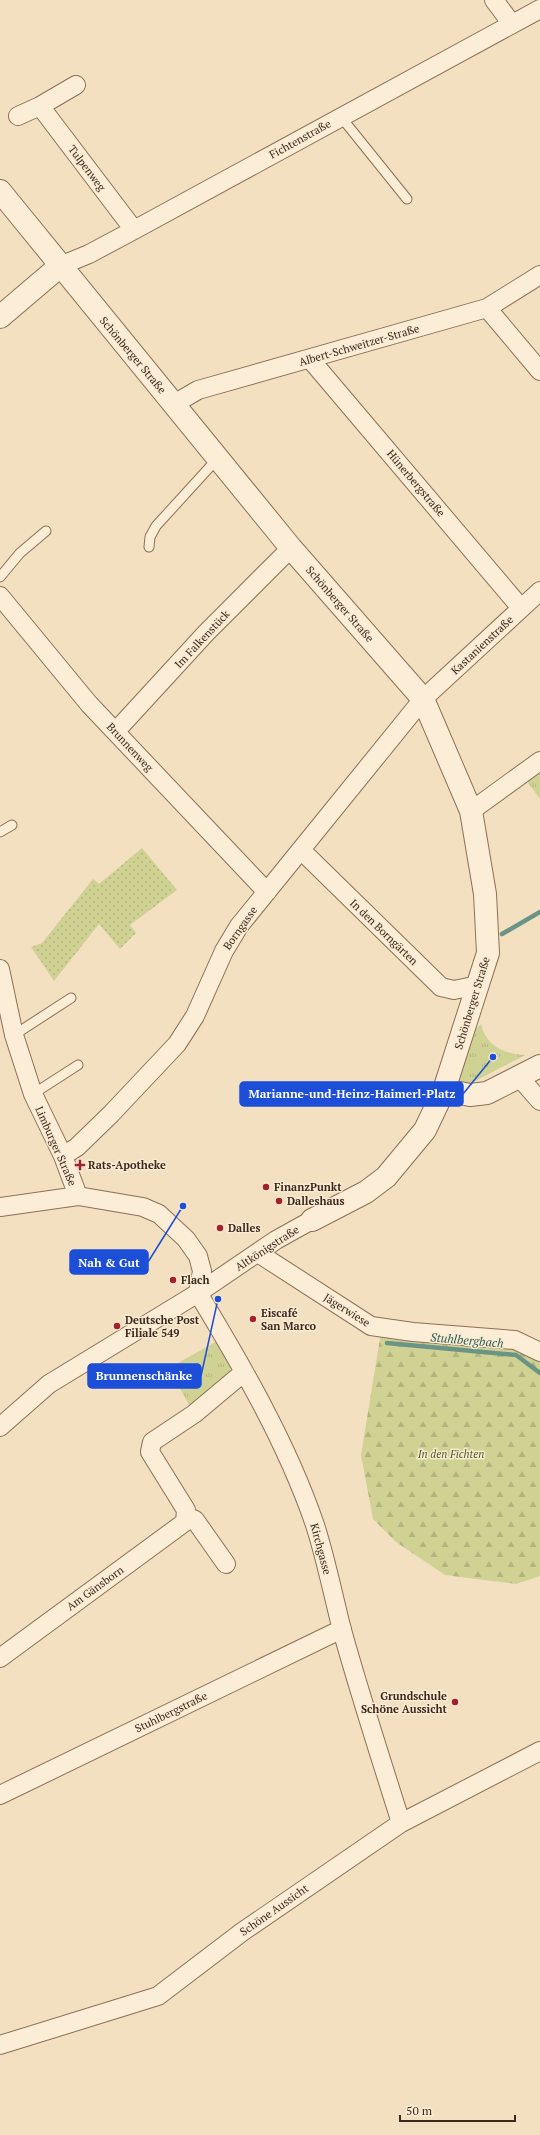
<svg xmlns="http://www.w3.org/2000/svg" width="540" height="2135" viewBox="0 0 540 2135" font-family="'PT Serif',serif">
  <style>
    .grass { fill: url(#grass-tufts) }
    .forest { fill: url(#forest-firs) }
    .garden { fill: url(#garden-dots) }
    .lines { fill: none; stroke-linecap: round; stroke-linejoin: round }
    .stream { stroke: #6a9486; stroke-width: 4.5 }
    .service-casing { stroke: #8e6f57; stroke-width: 11 }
    .minor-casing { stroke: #8e6f57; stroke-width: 20 }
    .tertiary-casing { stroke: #8e6f57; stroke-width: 24 }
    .service { stroke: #fcedd6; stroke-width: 9 }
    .minor { stroke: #fcedd6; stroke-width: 18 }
    .tertiary { stroke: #fcedd6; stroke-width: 22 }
    .poi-dot { fill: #a3212d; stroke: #f9ead2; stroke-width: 1.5 }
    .labels { text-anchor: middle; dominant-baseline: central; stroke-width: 3; stroke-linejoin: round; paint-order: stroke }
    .street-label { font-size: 11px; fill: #3c291c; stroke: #f9ead2 }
    .poi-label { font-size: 11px; font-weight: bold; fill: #3c291c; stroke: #f9ead2; text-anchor: start }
    .park-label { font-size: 11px; font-style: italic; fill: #515b21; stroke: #f9ead2 }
    .water-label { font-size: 12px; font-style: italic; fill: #2a5d56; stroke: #f9ead2 }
    .leader { fill: none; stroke: #1d4ed8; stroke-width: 1.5 }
    .callout-dot { fill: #1d4ed8; stroke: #f9ead2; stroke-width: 1.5 }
    .callout { fill: #1d4ed8; stroke: #1d4ed8; stroke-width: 1.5 }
    .callout-label { font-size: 12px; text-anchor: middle; font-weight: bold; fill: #fff }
  </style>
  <defs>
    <pattern id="grass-tufts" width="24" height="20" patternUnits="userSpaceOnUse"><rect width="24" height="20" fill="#d0d294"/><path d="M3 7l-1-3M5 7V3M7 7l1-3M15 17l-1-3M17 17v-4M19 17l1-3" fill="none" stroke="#b4b47f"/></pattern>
    <pattern id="forest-firs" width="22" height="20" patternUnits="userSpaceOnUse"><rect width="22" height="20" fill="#d0d294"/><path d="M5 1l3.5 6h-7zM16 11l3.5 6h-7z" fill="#b4b47f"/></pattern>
    <pattern id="garden-dots" width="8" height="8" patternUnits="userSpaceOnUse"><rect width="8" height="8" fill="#d0d294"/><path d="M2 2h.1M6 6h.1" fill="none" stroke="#b4b47f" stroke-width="1.8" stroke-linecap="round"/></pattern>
  </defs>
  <rect width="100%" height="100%" fill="#f2e0c1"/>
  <path class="grass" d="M540,764V799L524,777Z
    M481,1024C486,1046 504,1054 525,1055L464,1087L458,1081L473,1032Z
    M219,1340L231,1366L230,1372L190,1407L169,1368Z"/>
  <path class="forest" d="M381,1332L528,1351L540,1360V1576L516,1584L445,1575L396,1542L373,1519L361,1455Z"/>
  <path class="garden" d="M142,848L177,890L130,925L136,933L120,949L99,924L54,981L31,947L42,943L93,879L99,884Z"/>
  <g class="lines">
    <path class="stream" d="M502,934L540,912
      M387,1343L516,1355L540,1373"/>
    <defs>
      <path id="service" d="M341,117L407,199
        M149,547L150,537L156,526L218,458
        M0,577L20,553L46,531
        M0,832L12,825
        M14,1035L71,998
        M33,1094L78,1065"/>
      <path id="minor" d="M494,0L512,24
        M76,85L40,106L134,230
        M18,116L40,106
        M60,266L89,254L134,230L540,9
        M487,308L540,371
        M310,359L521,608
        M174,404L198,390L487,308L540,275
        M0,596L89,704L267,892
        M116,731L206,633L291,548
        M471,811L540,761
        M301,850L441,987L454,990L478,985
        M0,969L14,1035L33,1094L63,1156L78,1196
        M519,1077L540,1101
        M63,1156L77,1147L111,1114L177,1044L195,1016L224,951L239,926L423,699L540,591
        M0,1207L78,1196L143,1207L159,1214L186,1239L198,1256L202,1271L198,1293
        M258,1253L371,1326L413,1332L515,1340L540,1352
        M198,1293C242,1366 287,1443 315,1525C326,1559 333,1595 342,1630C360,1695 381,1759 401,1823
        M0,1427L49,1384L198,1293L276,1240L312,1220
        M186,1516L195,1520L226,1564
        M0,1658L185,1522L186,1510L150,1452L152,1442L194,1414L243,1373
        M0,1795L342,1629
        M0,2045L158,1996L242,1932L401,1823L540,1751"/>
      <path id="tertiary" d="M0,191L291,548L423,699L471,811L485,894L488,953L444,1090L425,1130L386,1177L366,1192L312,1220
        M0,317L60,266
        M444,1090L470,1095L487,1093L540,1066"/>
    </defs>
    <use href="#service" class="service-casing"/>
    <use href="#minor" class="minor-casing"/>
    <use href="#tertiary" class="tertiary-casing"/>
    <use href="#service" class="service"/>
    <use href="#minor" class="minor"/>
    <use href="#tertiary" class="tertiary"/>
  </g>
  <g class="poi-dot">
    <path d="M78 1159h4v4h4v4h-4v4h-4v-4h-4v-4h4z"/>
    <circle cx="266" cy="1187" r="4"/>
    <circle cx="279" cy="1201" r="4"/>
    <circle cx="220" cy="1228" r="4"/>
    <circle cx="173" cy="1280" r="4"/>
    <circle cx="253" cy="1319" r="4"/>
    <circle cx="117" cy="1326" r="4"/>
    <circle cx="455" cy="1702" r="4"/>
  </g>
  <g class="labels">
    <g class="street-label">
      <text transform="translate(300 139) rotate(-29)">Fichtenstraße</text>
      <text transform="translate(87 168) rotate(53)">Tulpenweg</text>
      <text transform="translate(359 345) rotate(-16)">Albert-Schweitzer-Straße</text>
      <text transform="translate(133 355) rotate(50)">Schönberger Straße</text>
      <text transform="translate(416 483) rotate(50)">Hünerbergstraße</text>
      <text transform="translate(340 604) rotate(49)">Schönberger Straße</text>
      <text transform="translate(202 639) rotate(-47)">Im Falkenstück</text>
      <text transform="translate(482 645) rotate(-43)">Kastanienstraße</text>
      <text transform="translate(130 747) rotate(47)">Brunnenweg</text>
      <text transform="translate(240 928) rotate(-55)">Borngasse</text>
      <text transform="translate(384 932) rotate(44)">In den Borngärten</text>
      <text transform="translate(472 1003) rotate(-73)">Schönberger Straße</text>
      <text transform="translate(56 1146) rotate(66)">Limburger Straße</text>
      <text transform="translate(267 1248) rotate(-33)">Altkönigstraße</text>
      <text transform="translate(347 1310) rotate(32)">Jägerwiese</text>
      <text transform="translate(321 1549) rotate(75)">Kirchgasse</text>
      <text transform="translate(95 1588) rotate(-36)">Am Gänsborn</text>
      <text transform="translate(171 1712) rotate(-26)">Stuhlbergstraße</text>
      <text transform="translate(274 1910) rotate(-35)">Schöne Aussicht</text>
    </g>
    <g class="poi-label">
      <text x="88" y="1165">Rats-Apotheke</text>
      <text x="274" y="1187">FinanzPunkt</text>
      <text x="287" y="1201">Dalleshaus</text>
      <text x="228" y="1228">Dalles</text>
      <text x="181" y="1280">Flach</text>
      <text x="261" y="1313">Eiscafé<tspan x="261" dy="13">San Marco</tspan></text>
      <text x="125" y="1320">Deutsche Post<tspan x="125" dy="13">Filiale 549</tspan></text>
      <text x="447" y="1696" text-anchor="end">Grundschule<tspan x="447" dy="13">Schöne Aussicht</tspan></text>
    </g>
    <g class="park-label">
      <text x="451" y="1454">In den Fichten</text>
    </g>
    <g class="water-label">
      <text transform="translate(467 1340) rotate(5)">Stuhlbergbach</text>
    </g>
  </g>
  <path class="leader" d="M493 1057L463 1094M183 1206L148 1262M218 1299L201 1376"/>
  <g class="callout-dot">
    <circle cx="493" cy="1057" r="4"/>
    <circle cx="183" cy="1206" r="4"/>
    <circle cx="218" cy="1299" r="4"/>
  </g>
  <g class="callout">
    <rect x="240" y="1082" width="223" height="24" rx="4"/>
    <rect x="70" y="1250" width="78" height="24" rx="4"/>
    <rect x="88" y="1364" width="113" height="24" rx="4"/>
  </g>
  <g class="callout-label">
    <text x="352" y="1098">Marianne-und-Heinz-Haimerl-Platz</text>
    <text x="109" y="1267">Nah &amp; Gut</text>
    <text x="144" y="1380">Brunnenschänke</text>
  </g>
  <path d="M400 2115v6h115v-6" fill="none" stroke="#3c291c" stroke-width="2"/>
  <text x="406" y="2115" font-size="12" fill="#3c291c" stroke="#f9ead2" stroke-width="3" paint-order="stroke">50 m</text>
</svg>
